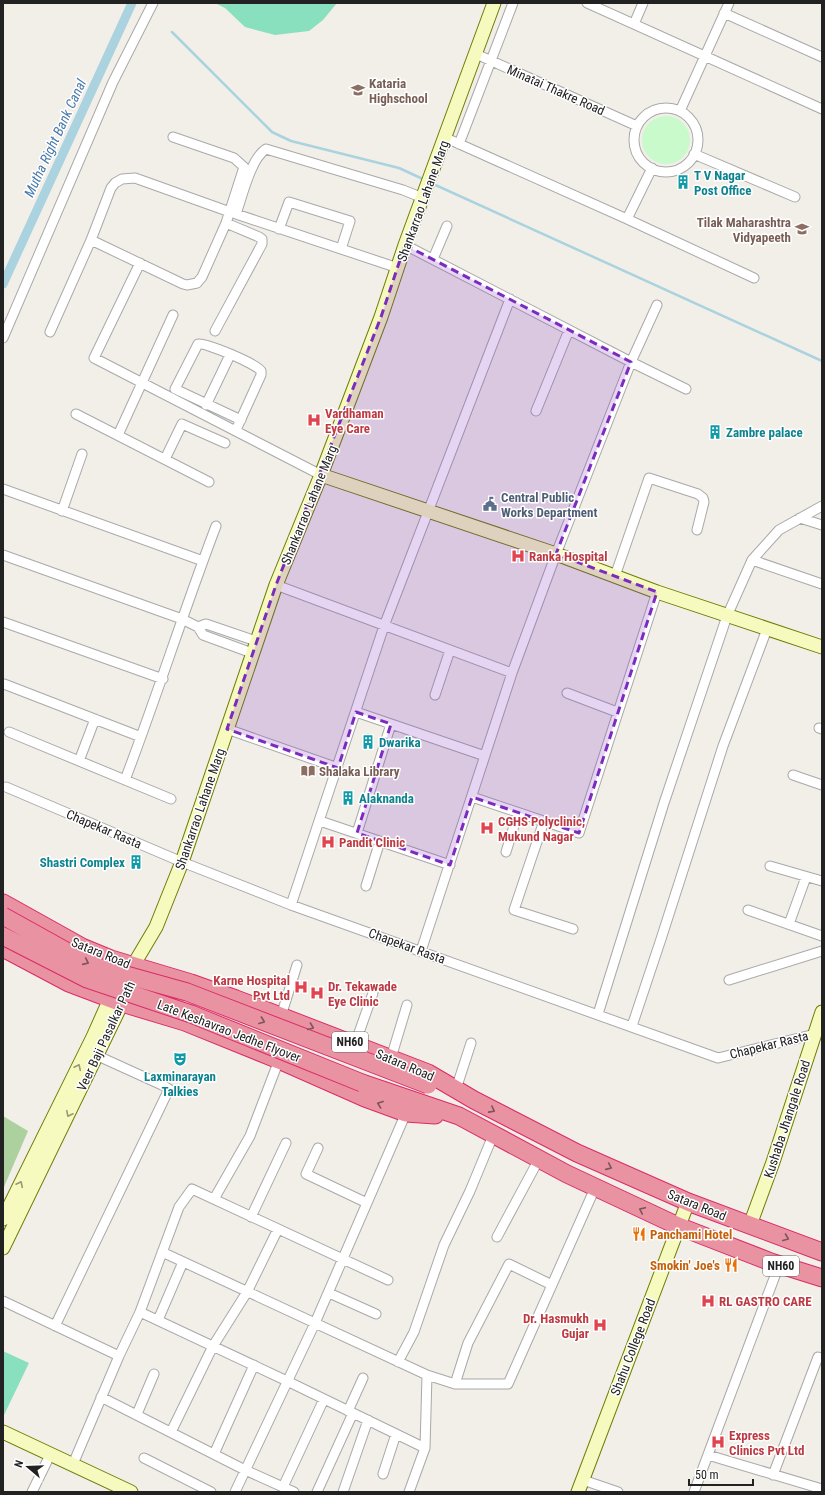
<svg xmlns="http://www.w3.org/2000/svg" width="825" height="1495" viewBox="0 0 825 1495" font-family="'Roboto Condensed',sans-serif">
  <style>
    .forest { fill: #add19e }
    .park { fill: #c8facc }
    .pitch { fill: #88e0be }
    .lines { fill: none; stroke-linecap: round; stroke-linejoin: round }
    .stream { stroke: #aad3df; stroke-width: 2.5 }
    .canal { stroke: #aad3df; stroke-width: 9 }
    .street-casing { stroke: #a9a9a9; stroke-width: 11 }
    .secondary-casing { stroke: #707d05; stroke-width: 15 }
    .highway-casing { stroke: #dc2a67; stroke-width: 19 }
    .street { stroke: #fff; stroke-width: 9 }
    .secondary { stroke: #f7fabf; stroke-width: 13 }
    .highway { stroke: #e892a2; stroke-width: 17 }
    .highway-bridge-casing { stroke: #dc2a67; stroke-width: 19; stroke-linecap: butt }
    .highway-bridge { stroke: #e892a2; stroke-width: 17 }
    .oneway { stroke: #7b545c }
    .oneway2 { stroke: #979978 }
    .marked { fill: #7b2cbf; fill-opacity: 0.2; stroke: #7b2cbf; stroke-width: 3; stroke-dasharray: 8 5; stroke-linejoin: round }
    .labels { text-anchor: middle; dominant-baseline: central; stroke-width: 3; stroke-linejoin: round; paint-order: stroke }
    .shield { fill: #fff; stroke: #646464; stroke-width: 1 }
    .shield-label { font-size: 12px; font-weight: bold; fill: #222 }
    .education-label { font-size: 13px; font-weight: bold; fill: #785e54; stroke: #fff; text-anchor: start }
    .street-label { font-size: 13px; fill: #222; stroke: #fff }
    .culture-label { font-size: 13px; font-weight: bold; fill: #0d838f; stroke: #fff; text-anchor: start }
    .health-label { font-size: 13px; font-weight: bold; fill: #be3a42; stroke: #fff; text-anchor: start }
    .service-label { font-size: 13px; font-weight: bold; fill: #4e5e75; stroke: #fff; text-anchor: start }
    .food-label { font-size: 13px; font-weight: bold; fill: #c56008; stroke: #fff; text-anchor: start }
    .water-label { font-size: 14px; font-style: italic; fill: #4a7aab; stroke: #fff }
  </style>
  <rect width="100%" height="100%" fill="#f2efe9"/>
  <path class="forest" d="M3,1116L28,1131L4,1187H3Z"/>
  <path class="park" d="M642 140a24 24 0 1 1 48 0a24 24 0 1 1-48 0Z"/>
  <path class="pitch" d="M215,3H337L323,20L309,31L275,35L245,27L225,8Z
    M3,1351L29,1363L4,1415H3Z"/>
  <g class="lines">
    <path class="stream" d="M172,32L272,132L291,141L399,168L425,180
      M431,183L822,361"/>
    <path class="canal" d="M3,284L132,3"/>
    <defs>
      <path id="street" d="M587,3L822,109
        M724,13L822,57
        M634,24L643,3
        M476,54L637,126
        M634 140a32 32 0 1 1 64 0a32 32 0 1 1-64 0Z
        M680,111L729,3
        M446,138L627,219L652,168
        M459,144L513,3
        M694,154L795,197
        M627,219L754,278
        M279,229L289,202L350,221L341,249
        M91,240L183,284L187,285L197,283L202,277L226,223L244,167L234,158L173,137
        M405,245L631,362L686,389
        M433,259L447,226
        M140,263L94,358L321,475
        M398,268L236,214C242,197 251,158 266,149L403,190L423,198
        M215,331L262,244V239L259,237L226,223
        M50,332L91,240L111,188L115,183L122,179L135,178L230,212
        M3,338L113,82L153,3
        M206,405L230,355
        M536,411L569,330
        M76,414L209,482
        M236,430L261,375V371C257,364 205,342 198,344L175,389L241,420
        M118,435L173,315
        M165,459L182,424L225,443
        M3,489L203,561
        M62,511L82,454
        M800,518L822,525
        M3,555L182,619L198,627L203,635L252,653
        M752,560L822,584
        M615,576L649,478L698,494L703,498L704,502L697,530
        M276,585L512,673
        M3,622L163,679
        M198,627L206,624L256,641
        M4,684L141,737
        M567,693L617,712
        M435,695L450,650
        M356,712L485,756
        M819,728L822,729
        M227,729L338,768
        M9,732L171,799
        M79,761L95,719
        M793,775L822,785
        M125,780C157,696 184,610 216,526
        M6,787L182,862L291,905L718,1058L815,1034
        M472,797L579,833L657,592
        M320,821L450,865
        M544,821L514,910L573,929
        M357,833L391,724
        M506,852L518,813
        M770,866L822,881
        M366,886L380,841
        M291,905L384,626L510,299
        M748,910L822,936
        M789,924L806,877
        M421,951L512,673L556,554L631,362L657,305
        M729,980L822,951
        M598,1014L664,803L727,616L752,560L779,530L822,506
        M281,1016L297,965
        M632,1026L661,939L723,746L767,629
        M355,1044L373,993
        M391,1058L407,1005
        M456,1089L471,1043
        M318,1148L306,1174L367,1203
        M214,1199L250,1136L279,1060
        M251,1217L286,1143
        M497,1237L539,1159
        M162,1252L427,1375L425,1448L409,1492
        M329,1293L376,1314
        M3,1301L119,1356
        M140,1312L287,1381L425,1448
        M158,1320L183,1262
        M55,1326L169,1089L164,1086L98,1056
        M398,1362L414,1332L444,1245L470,1191L494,1133
        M427,1375L455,1384H508L595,1188
        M455,1384L468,1343L509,1264L552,1285
        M101,1397L245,1470L294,1492
        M348,1411L363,1378
        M137,1414L154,1374
        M171,1432L213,1346L247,1292L278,1229
        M214,1454L254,1365
        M708,1455L822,1489
        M144,1458L211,1492
        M73,1464L119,1356L140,1312L179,1207L192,1189L388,1280
        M383,1474L396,1434
        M773,1475L818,1357L822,1358
        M583,1480L618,1492
        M283,1487L324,1399
        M32,1492L51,1453
        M235,1492L315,1323L406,1113
        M317,1492L353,1413
        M343,1492L368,1420
        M694,1492L779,1265"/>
      <path id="secondary" d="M321,475L556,554L657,592L822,647
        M137,959L156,927L182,862L276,585L321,475L381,317L405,245L494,3
        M3,1219L93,1037L114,990
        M750,1225L773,1162L822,1012
        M3,1248L126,995
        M3,1432L131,1492
        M578,1492L688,1202"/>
      <path id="highway" d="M3,903L82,947L111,959L191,983L236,999L428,1073L474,1100L577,1153L688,1202L822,1252
        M3,948L69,983L122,1003L185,1022L279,1060L365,1098L406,1113L435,1115
        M362,1083L459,1116L567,1174L678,1226L771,1262L822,1278"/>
    </defs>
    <use href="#street" class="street-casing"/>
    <use href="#secondary" class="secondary-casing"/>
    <use href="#highway" class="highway-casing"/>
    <use href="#street" class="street"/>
    <use href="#secondary" class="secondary"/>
    <use href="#highway" class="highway"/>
    <defs>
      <path id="highway-bridge" d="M3,916L84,961L101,968L187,992L428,1085
        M3,936L87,979L191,1014L362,1083"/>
    </defs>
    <use href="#highway-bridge" class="highway-bridge-casing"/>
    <use href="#highway-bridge" class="highway-bridge"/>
  </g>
  <defs><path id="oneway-chevron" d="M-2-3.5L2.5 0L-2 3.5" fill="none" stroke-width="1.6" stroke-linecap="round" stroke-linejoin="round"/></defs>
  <g class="oneway">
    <use href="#oneway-chevron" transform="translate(86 962) rotate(24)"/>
    <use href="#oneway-chevron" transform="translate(262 1021) rotate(21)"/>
    <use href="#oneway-chevron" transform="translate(311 1027) rotate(21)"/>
    <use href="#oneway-chevron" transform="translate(380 1104) rotate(-160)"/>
    <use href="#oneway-chevron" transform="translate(492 1110) rotate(28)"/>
    <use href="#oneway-chevron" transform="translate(609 1167) rotate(24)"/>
    <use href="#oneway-chevron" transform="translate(642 1210) rotate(-155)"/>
    <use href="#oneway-chevron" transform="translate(786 1238) rotate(22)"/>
  </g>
  <g class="oneway2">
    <use href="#oneway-chevron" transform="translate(78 1067) rotate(-64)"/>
    <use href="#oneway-chevron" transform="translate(69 1114) rotate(116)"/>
    <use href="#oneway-chevron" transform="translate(20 1184) rotate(-64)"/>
  </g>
  <path class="marked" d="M405,245L631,362L556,554L657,592L579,833L472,797L450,865L357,833L391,724L356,712L338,768L227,729L276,585L381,317Z"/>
  <defs>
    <symbol id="school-bare" viewBox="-9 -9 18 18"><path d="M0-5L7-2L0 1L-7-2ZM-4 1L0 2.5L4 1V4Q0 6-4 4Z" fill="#8d6e63" stroke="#fff" stroke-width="2.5" paint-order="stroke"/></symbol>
    <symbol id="building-bare" viewBox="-9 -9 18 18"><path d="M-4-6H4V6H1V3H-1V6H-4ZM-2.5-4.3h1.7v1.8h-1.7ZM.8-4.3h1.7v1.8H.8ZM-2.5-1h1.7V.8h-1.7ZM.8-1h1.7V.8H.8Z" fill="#0f9aa8" stroke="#fff" stroke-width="2.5" paint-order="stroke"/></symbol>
    <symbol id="university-bare" viewBox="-9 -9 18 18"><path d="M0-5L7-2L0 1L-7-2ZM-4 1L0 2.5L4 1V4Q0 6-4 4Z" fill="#8d6e63" stroke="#fff" stroke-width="2.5" paint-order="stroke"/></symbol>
    <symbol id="hospital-bare" viewBox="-9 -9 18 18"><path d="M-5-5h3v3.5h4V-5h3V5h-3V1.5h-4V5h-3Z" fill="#e0444e" stroke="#fff" stroke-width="2.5" paint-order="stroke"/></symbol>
    <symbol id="civic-bare" viewBox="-9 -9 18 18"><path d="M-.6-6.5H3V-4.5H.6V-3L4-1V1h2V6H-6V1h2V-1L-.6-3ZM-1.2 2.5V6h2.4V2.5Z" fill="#5c6f8a" stroke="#fff" stroke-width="2.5" paint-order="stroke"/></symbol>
    <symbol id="library-bare" viewBox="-9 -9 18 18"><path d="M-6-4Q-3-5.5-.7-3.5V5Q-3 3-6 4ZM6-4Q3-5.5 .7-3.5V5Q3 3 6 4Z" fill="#8d6e63" stroke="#fff" stroke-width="2.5" paint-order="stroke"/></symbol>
    <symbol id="theatre-bare" viewBox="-9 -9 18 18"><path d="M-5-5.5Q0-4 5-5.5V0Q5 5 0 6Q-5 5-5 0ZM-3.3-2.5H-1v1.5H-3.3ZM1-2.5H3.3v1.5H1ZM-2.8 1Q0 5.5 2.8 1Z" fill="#0f9aa8" stroke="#fff" stroke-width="2.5" paint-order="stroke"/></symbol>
    <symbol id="restaurant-bare" viewBox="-9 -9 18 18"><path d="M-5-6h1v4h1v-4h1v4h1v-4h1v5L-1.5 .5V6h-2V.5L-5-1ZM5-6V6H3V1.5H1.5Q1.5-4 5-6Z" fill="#e8710a" stroke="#fff" stroke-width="2.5" paint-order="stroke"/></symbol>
  </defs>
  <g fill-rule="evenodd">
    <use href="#school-bare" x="348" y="80" width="20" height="20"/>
    <use href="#building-bare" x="673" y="172" width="20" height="20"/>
    <use href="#university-bare" x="792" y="219" width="20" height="20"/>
    <use href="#hospital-bare" x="304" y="410" width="20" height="20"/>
    <use href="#building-bare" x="705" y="422" width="20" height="20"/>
    <use href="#civic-bare" x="480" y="494" width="20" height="20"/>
    <use href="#hospital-bare" x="508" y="546" width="20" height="20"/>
    <use href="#building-bare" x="358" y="732" width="20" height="20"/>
    <use href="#library-bare" x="298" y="761" width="20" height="20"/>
    <use href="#building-bare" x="338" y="788" width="20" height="20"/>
    <use href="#hospital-bare" x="477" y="818" width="20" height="20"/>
    <use href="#hospital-bare" x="318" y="832" width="20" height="20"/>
    <use href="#building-bare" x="126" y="852" width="20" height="20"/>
    <use href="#hospital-bare" x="291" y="977" width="20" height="20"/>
    <use href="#hospital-bare" x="307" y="983" width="20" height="20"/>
    <use href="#theatre-bare" x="170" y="1049" width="20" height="20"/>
    <use href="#restaurant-bare" x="629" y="1224" width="20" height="20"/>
    <use href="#restaurant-bare" x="721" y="1255" width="20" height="20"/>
    <use href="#hospital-bare" x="698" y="1291" width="20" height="20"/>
    <use href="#hospital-bare" x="590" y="1315" width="20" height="20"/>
    <use href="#hospital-bare" x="708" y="1432" width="20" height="20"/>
  </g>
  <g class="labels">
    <g class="shield">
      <rect x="332" y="1032" width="36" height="20" rx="3"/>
      <rect x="763" y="1256" width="36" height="20" rx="3"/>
    </g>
    <g class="shield-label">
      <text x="350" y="1042">NH60</text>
      <text x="781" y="1266">NH60</text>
    </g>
    <g class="education-label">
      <text x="369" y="83">Kataria<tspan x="369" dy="15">Highschool</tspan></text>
      <text x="791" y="222" text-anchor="end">Tilak Maharashtra<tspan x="791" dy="15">Vidyapeeth</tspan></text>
      <text x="319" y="771">Shalaka Library</text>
    </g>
    <g class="street-label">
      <text transform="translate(556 90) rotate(24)">Minatai Thakre Road</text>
      <text transform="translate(423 201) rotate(-70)">Shankarrao Lahane Marg</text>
      <text transform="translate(309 505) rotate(-68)">Shankarrao Lahane Marg</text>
      <text transform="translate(200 809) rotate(-71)">Shankarrao Lahane Marg</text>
      <text transform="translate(104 829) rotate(23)">Chapekar Rasta</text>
      <text transform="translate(407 946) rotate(20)">Chapekar Rasta</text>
      <text transform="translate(101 953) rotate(22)">Satara Road</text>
      <text transform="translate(229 1031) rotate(21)">Late Keshavrao Jedhe Flyover</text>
      <text transform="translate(106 1036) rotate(-65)">Veer Baji Pasalkar Path</text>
      <text transform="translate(769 1045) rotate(-14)">Chapekar Rasta</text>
      <text transform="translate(405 1065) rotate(23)">Satara Road</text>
      <text transform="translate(787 1119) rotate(-72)">Kushaba Jhangale Road</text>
      <text transform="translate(697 1205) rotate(22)">Satara Road</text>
      <text transform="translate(633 1347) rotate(-69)">Shahu College Road</text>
    </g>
    <g class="culture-label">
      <text x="694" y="175">T V Nagar<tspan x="694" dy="15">Post Office</tspan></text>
      <text x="726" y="432">Zambre palace</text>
      <text x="379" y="742">Dwarika</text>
      <text x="359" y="798">Alaknanda</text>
      <text x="125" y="862" text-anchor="end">Shastri Complex</text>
      <text x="180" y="1076" text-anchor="middle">Laxminarayan<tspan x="180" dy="15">Talkies</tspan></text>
    </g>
    <g class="health-label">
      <text x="325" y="413">Vardhaman<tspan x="325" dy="15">Eye Care</tspan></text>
      <text x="529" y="556">Ranka Hospital</text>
      <text x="498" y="821">CGHS Polyclinic,<tspan x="498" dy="15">Mukund Nagar</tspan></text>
      <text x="339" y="842">Pandit Clinic</text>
      <text x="290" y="980" text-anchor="end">Karne Hospital<tspan x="290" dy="15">Pvt Ltd</tspan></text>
      <text x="328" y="986">Dr. Tekawade<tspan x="328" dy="15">Eye Clinic</tspan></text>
      <text x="719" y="1301">RL GASTRO CARE</text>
      <text x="589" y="1318" text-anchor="end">Dr. Hasmukh<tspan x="589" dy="15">Gujar</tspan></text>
      <text x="729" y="1435">Express<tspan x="729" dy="15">Clinics Pvt Ltd</tspan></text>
    </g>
    <g class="service-label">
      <text x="501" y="497">Central Public<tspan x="501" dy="15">Works Department</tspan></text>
    </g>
    <g class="food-label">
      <text x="650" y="1234">Panchami Hotel</text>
      <text x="720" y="1265" text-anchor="end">Smokin' Joe's</text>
    </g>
    <g class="water-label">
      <text transform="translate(55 138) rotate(-65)">Mutha Right Bank Canal</text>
    </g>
  </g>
  <rect width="825" height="1495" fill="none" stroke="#222222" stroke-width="8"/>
  <g transform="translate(28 1467) rotate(289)" stroke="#ffffff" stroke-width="3" paint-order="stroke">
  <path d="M0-3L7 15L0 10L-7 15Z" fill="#222222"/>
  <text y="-6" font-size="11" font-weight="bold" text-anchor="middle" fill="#222222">N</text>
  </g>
  <path d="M689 1479v6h64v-6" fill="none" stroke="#222222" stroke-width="2"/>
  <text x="695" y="1479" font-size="12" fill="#222222" stroke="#ffffff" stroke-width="3" paint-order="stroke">50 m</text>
</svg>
